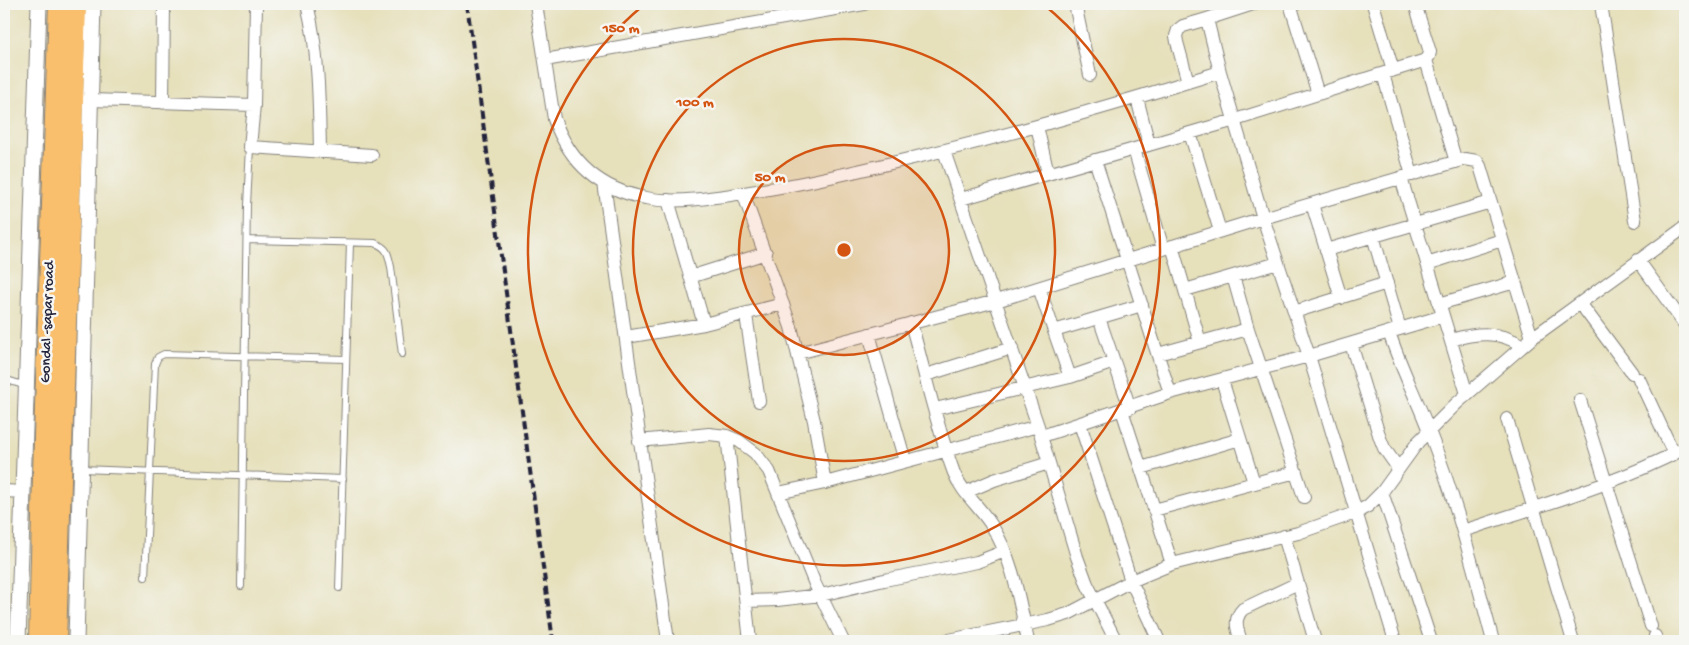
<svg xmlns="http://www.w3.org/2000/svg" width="1689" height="645" viewBox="0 0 1689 645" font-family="'Gochi Hand',sans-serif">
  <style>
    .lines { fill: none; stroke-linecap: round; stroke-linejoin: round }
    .service-casing { stroke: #84817b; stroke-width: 8 }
    .minor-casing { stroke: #84817b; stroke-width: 14 }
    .tertiary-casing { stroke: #84817b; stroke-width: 17 }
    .trunk-casing { stroke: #84817b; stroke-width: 22 }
    .service { stroke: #fff; stroke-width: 6 }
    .minor { stroke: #fff; stroke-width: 12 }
    .tertiary { stroke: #fff; stroke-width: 15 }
    .trunk { stroke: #f9bf6d; stroke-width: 20 }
    .rail { stroke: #22223b; stroke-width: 4; stroke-dasharray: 8 4; stroke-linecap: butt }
    .ring { fill: none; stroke: #d45411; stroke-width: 2.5 }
    .labels { text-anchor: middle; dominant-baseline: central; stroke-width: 5; stroke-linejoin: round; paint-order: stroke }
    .street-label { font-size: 15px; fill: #22223b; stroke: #f6f6f2 }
    .centre { fill: #d45411; stroke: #f6f6f2; stroke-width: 2.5 }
    .ring-label { font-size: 15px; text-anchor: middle; font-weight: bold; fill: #d45411; stroke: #f6f6f2; stroke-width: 5; stroke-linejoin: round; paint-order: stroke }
  </style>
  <rect width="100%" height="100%" fill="#f6f6f2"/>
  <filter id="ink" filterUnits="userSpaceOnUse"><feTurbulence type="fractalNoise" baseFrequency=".02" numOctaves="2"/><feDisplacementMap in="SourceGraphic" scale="10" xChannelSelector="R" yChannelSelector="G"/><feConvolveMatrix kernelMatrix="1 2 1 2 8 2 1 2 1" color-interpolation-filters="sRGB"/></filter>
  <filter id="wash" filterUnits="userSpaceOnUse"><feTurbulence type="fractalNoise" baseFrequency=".0096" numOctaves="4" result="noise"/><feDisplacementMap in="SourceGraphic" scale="20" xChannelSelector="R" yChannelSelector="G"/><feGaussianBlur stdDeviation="1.12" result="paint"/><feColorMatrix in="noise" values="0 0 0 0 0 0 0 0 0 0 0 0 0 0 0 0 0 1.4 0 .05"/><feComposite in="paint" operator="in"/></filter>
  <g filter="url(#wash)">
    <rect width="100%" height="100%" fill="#e6e0bb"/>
  </g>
  <g filter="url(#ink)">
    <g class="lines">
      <defs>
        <path id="service" d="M247,240L375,243C388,248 388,254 391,267L402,354
          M4,379L26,386
          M81,469L343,479
          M145,577L155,364L158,357L164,354L346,359
          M241,586L247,205L250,147
          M339,588L350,243"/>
        <path id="minor" d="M256,4L254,105L250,147L372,155
          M307,4C319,52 319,102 320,152
          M536,4L554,119C570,163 600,190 646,198C680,205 728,195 763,190C809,183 854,172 900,161C1008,136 1114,105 1220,72L1207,19L1253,4
          M1075,4L1090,75
          M1290,4L1318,94
          M1373,4L1393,70
          M1601,4L1635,221
          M545,60L864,4
          M1426,60L1456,162
          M1383,74L1412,175
          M1188,82L1177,42L1176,36L1178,30L1183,26L1207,19
          M1137,98L1149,145
          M91,100L254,105
          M163,103L164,4
          M1037,126L1048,174
          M1190,133L1220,231
          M1134,149L1163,249
          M944,151L1038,426L1077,557L1087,584L1116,641
          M1095,160L1170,393
          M1401,178L1467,394
          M604,183L668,641
          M743,193L791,327L814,421L825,483
          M961,199L1235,120L1426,60L1429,56L1430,52L1415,4
          M668,200L704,324
          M1312,204L1341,298
          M1373,236L1400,329
          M1172,246L1200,342
          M1326,250L1491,202
          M1638,260L1685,325
          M1427,264L1502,240
          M1233,276L1248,329L1304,497
          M690,277L766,253
          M1039,288L1070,377
          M1185,290L1278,263
          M1580,303L1632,373
          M1439,304L1515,282
          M1294,312L1387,283
          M746,315L759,401
          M1099,318L1130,408
          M911,323C925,373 936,425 954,473C962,493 981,508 992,526C1014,561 1019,601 1028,641
          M1054,331L1142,305
          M1389,332C1400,366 1416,397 1429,431C1456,499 1474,571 1493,641
          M869,334L905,461
          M626,337L704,324L783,304
          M1451,340C1476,333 1499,330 1523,346
          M1351,344L1380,438L1384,448L1398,468
          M798,353L996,301L1263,218L1465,159L1477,161L1480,166L1532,338
          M1158,354L1248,329
          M926,375L1012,348
          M1639,379L1674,454
          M1222,380L1254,483
          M1580,400L1651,626
          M935,409L1070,377L1114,362
          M1122,410L1172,564
          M1507,419L1573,641
          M1080,424L1131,581L1159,641
          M727,436L750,641
          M1042,436L1170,393L1309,356L1263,218L1220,72
          M639,441L709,434L727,436L739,441L755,453L769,471L815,584L843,641
          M1141,468L1240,439
          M4,491L23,492
          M966,492L994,480L1049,463
          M1382,492L1431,641
          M778,493L825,483L1038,426
          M1154,510L1296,472
          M1463,531C1538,506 1615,485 1685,448
          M1284,536L1315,641
          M746,601L777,600L821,595L884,580L977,562L1005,551
          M1655,636L1657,641
          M944,641L1048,620L1068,614L1131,581L1172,564L1298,533L1355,513L1368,506L1382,492L1418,442L1457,403L1532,338L1685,227
          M1241,641C1237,629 1233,619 1243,609L1298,583
          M1395,641L1309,356L1443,316"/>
        <path id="tertiary" d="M18,641L39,4
          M76,641L93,4"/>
        <path id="trunk" d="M39,641L44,435L59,4
          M56,641L76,4"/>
      </defs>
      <use href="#service" class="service-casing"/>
      <use href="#minor" class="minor-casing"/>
      <use href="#tertiary" class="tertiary-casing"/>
      <use href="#trunk" class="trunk-casing"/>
      <use href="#service" class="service"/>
      <use href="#minor" class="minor"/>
      <use href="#tertiary" class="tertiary"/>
      <use href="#trunk" class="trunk"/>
      <path class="rail" d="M467,4L553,641"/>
    </g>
  </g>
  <circle cx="844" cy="250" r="105" fill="#d45411" fill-opacity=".12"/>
  <g class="ring">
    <circle cx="844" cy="250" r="105"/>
    <circle cx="844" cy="250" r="211"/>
    <path d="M1043 4A316 316 0 1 1 645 4"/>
  </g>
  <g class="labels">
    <g class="street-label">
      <text transform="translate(48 322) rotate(-88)">Gondal -sapar road</text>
    </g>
  </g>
  <circle cx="844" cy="250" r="8" class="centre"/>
  <g class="ring-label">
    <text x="621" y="32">150 m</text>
    <text x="695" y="106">100 m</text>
    <text x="770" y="181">50 m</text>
  </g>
  <rect width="1689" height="645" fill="none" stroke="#f6f6f2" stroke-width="20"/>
</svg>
